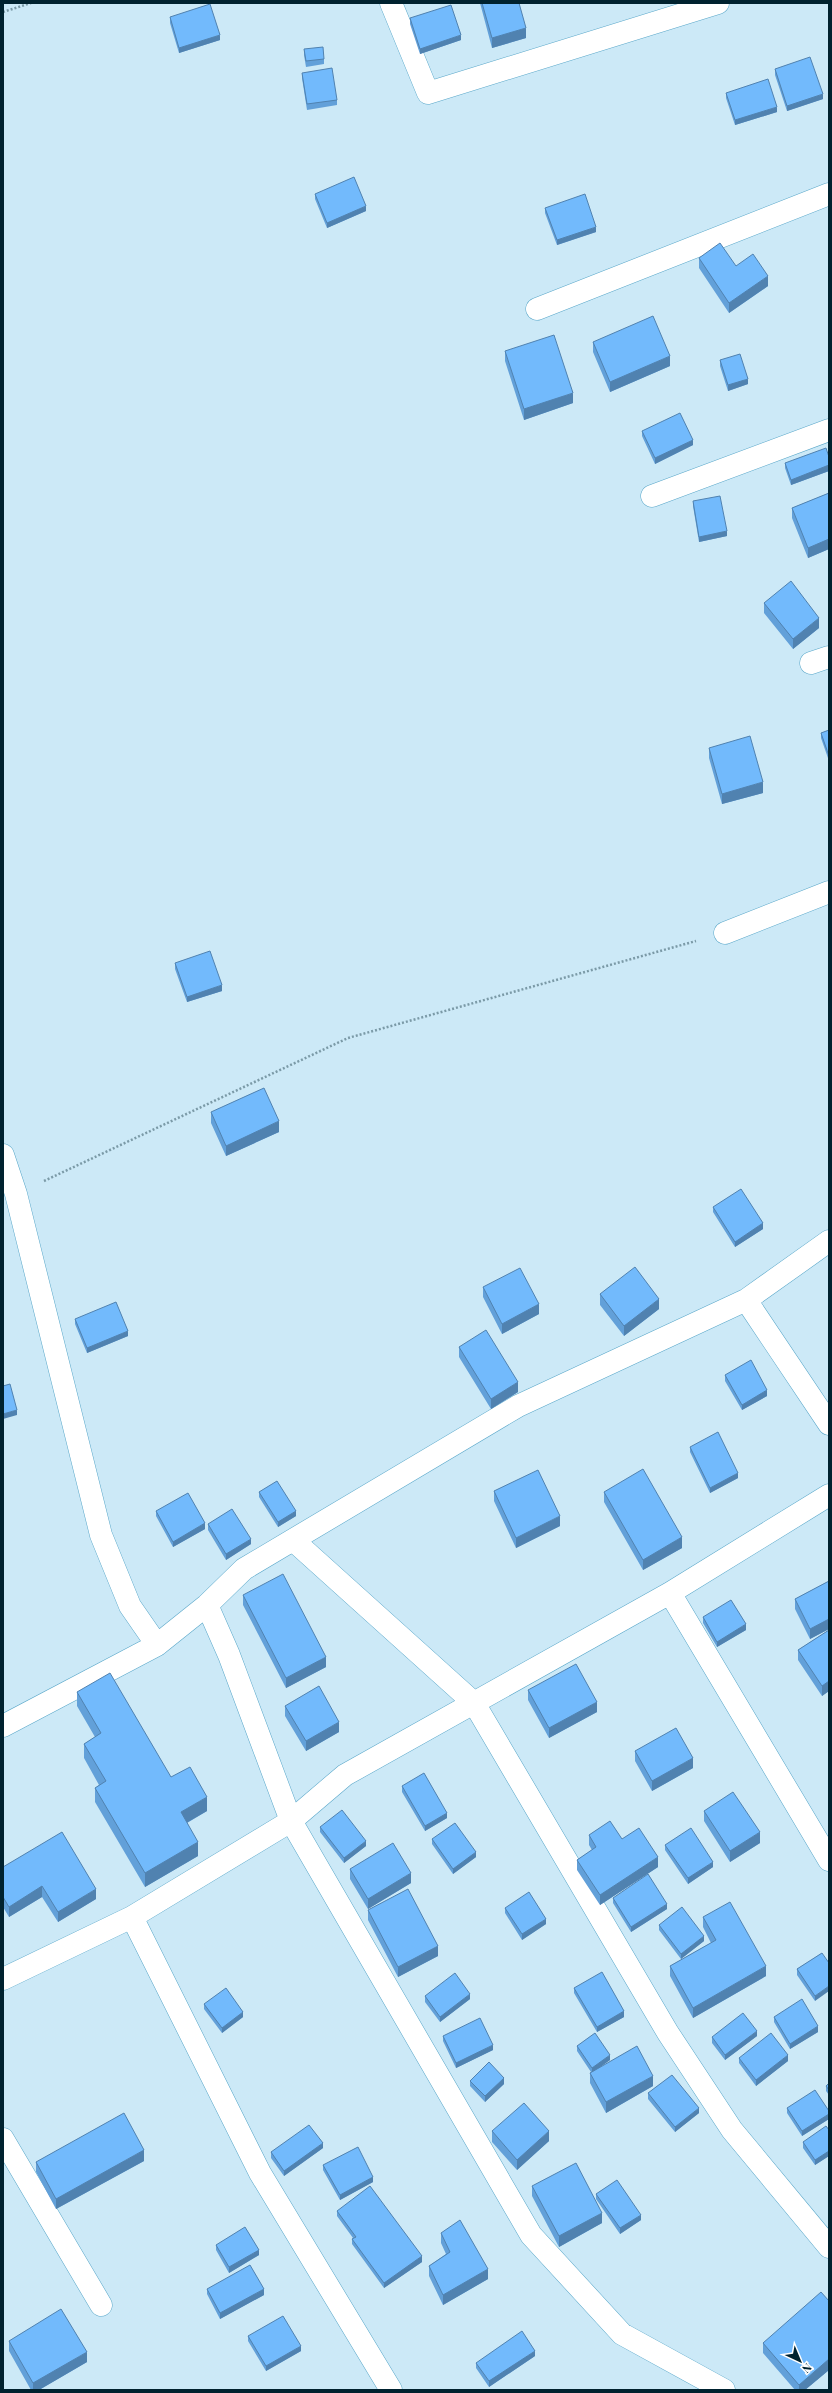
<svg xmlns="http://www.w3.org/2000/svg" width="832" height="2393" viewBox="0 0 832 2393" font-family="'Playfair Display',serif">
  <style>
    .lines { fill: none; stroke-linecap: round; stroke-linejoin: round }
    .street-casing { stroke: #59a7c9; stroke-width: 23 }
    .path { stroke: #7b9aa7; stroke-width: 2.5; stroke-dasharray: 2 2; stroke-linecap: butt }
    .street { stroke: #fff; stroke-width: 22 }
    .wall { fill: #62a0d9 }
    .shaded-wall { fill: #5082b0 }
    .building { fill: #72bafc; stroke: #5082b0 }
  </style>
  <rect width="100%" height="100%" fill="#cce9f7"/>
  <g class="lines">
    <defs>
      <path id="street" d="M391,3L428,93L718,3
        M537,309L829,194
        M652,496L829,430
        M811,663L829,657
        M725,933L829,892
        M3,1155L16,1194L101,1535L130,1606L157,1645
        M746,1300L829,1424
        M293,1540L474,1703L668,2033L732,2130L829,2247
        M670,1593L829,1860
        M207,1605L229,1655L291,1821L531,2235L622,2334L724,2390
        M3,1726L157,1645L207,1605L244,1569L518,1406L746,1300L829,1241
        M132,1917L260,2173L391,2390
        M3,1979L132,1917L291,1821L345,1775L670,1593L829,1495
        M3,2139L101,2305"/>
    </defs>
    <use href="#street" class="street-casing"/>
    <path class="path" d="M3,12L31,3
      M44,1181L348,1038L696,941"/>
    <use href="#street" class="street"/>
  </g>
  <path class="wall" d="M480,3H519L526,38L492,48Z
    M170,17L220,40L179,53L170,23Z
    M410,18L461,40L420,54L410,24Z
    M304,49L324,59V64L306,67L304,55Z
    M775,69L823,99L787,111L775,75Z
    M302,73L337,100V105L307,110L302,78Z
    M726,93L777,112L735,125L726,98Z
    M315,194L366,211L327,228L315,199Z
    M545,208L596,232L557,245L545,213Z
    M699,258L736,266L768,286L729,313L699,268Z
    M593,342L670,366L610,392L593,352Z
    M505,351L573,403L524,420L505,361Z
    M720,360L748,384L728,391L720,366Z
    M642,431L693,445L655,464L642,436Z
    M829,457V471L791,485L785,468V463Z
    M829,493V549L808,558L792,518V508Z
    M693,501L727,536L699,542L693,506Z
    M764,603L819,628L793,649L764,613Z
    M829,730V761L821,738V733Z
    M709,748L763,793L722,804L709,758Z
    M175,963L222,991L187,1002L175,969Z
    M211,1112L279,1132L226,1156L211,1123Z
    M713,1207L763,1229L735,1247L713,1212Z
    M483,1287L539,1314L502,1334L483,1297Z
    M600,1294L659,1309L624,1336L600,1305Z
    M75,1319L128,1336L87,1353L75,1324Z
    M459,1347L518,1392L491,1409L459,1357Z
    M725,1375L767,1396L742,1410L725,1381Z
    M690,1447L738,1478L710,1493L690,1452Z
    M494,1491L560,1526L516,1548L494,1501Z
    M259,1492L296,1516L278,1527L259,1497Z
    M604,1492L682,1548L643,1570L604,1502Z
    M156,1511L205,1529L173,1547L156,1516Z
    M208,1524L251,1544L226,1560L208,1530Z
    M829,1581V1629L810,1639L795,1609V1599Z
    M243,1595L326,1667L286,1688L243,1605Z
    M703,1617L746,1630L717,1647L703,1623Z
    M829,1630V1691L822,1696L798,1660V1650Z
    M528,1690L597,1712L549,1738L528,1700Z
    M77,1692L171,1777L207,1811L187,1823L198,1856L145,1887L95,1802V1788L99,1785L84,1758V1744L95,1737L77,1706Z
    M285,1706L339,1732L306,1751L285,1716Z
    M635,1751L693,1768L652,1791L635,1761Z
    M402,1786L447,1818L425,1831L402,1792Z
    M704,1811L760,1843L730,1862L704,1821Z
    M320,1827L366,1846L344,1863L320,1832Z
    M589,1835L622,1839L658,1867L600,1905L577,1870V1860L592,1850L589,1845Z
    M432,1839L476,1857L453,1874L432,1844Z
    M665,1845L713,1867L688,1884L665,1850Z
    M3,1867L96,1899L58,1922L42,1897L9,1917L3,1907Z
    M350,1869L411,1883L368,1909L350,1879Z
    M613,1898L667,1909L631,1932L613,1903Z
    M505,1908L546,1924L522,1940L505,1913Z
    M368,1910L438,1956L398,1977L368,1920Z
    M703,1917L766,1976L693,2018L670,1976V1966L711,1943L703,1927Z
    M659,1925L704,1941L681,1959L659,1930Z
    M822,1953L815,2001L797,1975V1969Z
    M574,1988L624,2017L597,2032L574,1993Z
    M425,1996L470,1999L440,2022L425,2002Z
    M204,2004L243,2017L222,2033L204,2009Z
    M774,2017L818,2032L790,2049L774,2022Z
    M443,2036L493,2050L456,2068L443,2041Z
    M757,2036L725,2060L712,2043V2037Z
    M577,2046L610,2060L600,2067L653,2086L606,2113L590,2083V2073L591,2072L577,2051Z
    M739,2058L788,2061L756,2086L739,2063Z
    M470,2081L504,2084L485,2102L470,2086Z
    M829,2083V2095L826,2091V2086Z
    M648,2093L699,2113L675,2132L648,2099Z
    M787,2108L829,2111V2119L802,2136L787,2113Z
    M829,2130V2156L815,2165L803,2148V2142Z
    M492,2131L549,2141L517,2170L492,2142Z
    M323,2148L284,2176L271,2158V2152Z
    M144,2161L56,2209L36,2172V2162Z
    M323,2165L373,2182L340,2200L323,2170Z
    M532,2186L602,2223L559,2247L532,2196Z
    M596,2194L641,2220L620,2234L596,2199Z
    M337,2211L422,2262L384,2288L352,2244V2239L353,2238L337,2216Z
    M441,2233L488,2279L443,2305L429,2276V2266L446,2254L441,2243Z
    M216,2245L259,2255L229,2273L216,2250Z
    M207,2289L264,2295L220,2319L207,2294Z
    M829,2301V2370L805,2390H795L763,2353V2343Z
    M248,2336L301,2351L266,2371L248,2341Z
    M9,2341L87,2362L39,2390H31L9,2351Z
    M535,2356L489,2387L476,2368V2363Z"/>
  <path class="shaded-wall" d="M526,28V38L492,48V38Z
    M220,35V40L179,53V48Z
    M461,35V40L420,54V49Z
    M823,94V99L787,111V106Z
    M777,107V112L735,125V120Z
    M366,206V211L327,228V223Z
    M596,227V232L557,245V240Z
    M768,276V286L729,313V303Z
    M670,356V366L610,392V382Z
    M748,379V384L728,391V385Z
    M573,393V403L524,420V409Z
    M693,440V445L655,464V458Z
    M829,465V471L791,485V480Z
    M727,531V536L699,542V537Z
    M829,539V549L808,558V548Z
    M819,618V628L793,649V639Z
    M763,782V793L722,804V794Z
    M222,985V991L187,1002V997Z
    M279,1121V1132L226,1156V1146Z
    M763,1223V1229L735,1247V1242Z
    M659,1299V1309L624,1336V1326Z
    M539,1304V1314L502,1334V1324Z
    M128,1331V1336L87,1353V1348Z
    M518,1382V1392L491,1409V1399Z
    M767,1390V1396L742,1410V1405Z
    M17,1410V1415L3,1419V1414Z
    M738,1473V1478L710,1493V1488Z
    M296,1511V1516L278,1527V1522Z
    M560,1516V1526L516,1548V1538Z
    M205,1523V1529L173,1547V1542Z
    M682,1537V1548L643,1570V1560Z
    M251,1539V1544L226,1560V1554Z
    M829,1619V1629L810,1639V1629Z
    M746,1624V1630L717,1647V1642Z
    M326,1657V1667L286,1688V1678Z
    M829,1681V1691L822,1696V1686Z
    M597,1702V1712L549,1738V1728Z
    M339,1722V1732L306,1751V1741Z
    M693,1758V1768L652,1791V1781Z
    M207,1797V1811L181,1826V1812Z
    M447,1813V1818L425,1831V1826Z
    M760,1832V1843L730,1862V1851Z
    M366,1841V1846L344,1863V1858Z
    M198,1842V1856L145,1887V1873Z
    M476,1852V1857L453,1874V1869Z
    M658,1857V1867L600,1905V1895Z
    M713,1862V1867L688,1884V1878Z
    M411,1873V1883L368,1909V1899Z
    M42,1886V1897L9,1917V1907Z
    M96,1889V1899L58,1922V1912Z
    M667,1904V1909L631,1932V1927Z
    M546,1919V1924L522,1940V1934Z
    M704,1936V1941L681,1959V1954Z
    M438,1946V1956L398,1977V1967Z
    M766,1966V1976L693,2018V2008Z
    M829,1986V1991L815,2001V1996Z
    M470,1994V1999L440,2022V2017Z
    M624,2011V2017L597,2032V2027Z
    M243,2012V2017L222,2033V2028Z
    M818,2026V2032L790,2049V2044Z
    M757,2031V2036L725,2060V2055Z
    M493,2045V2050L456,2068V2063Z
    M610,2055V2060L592,2073V2068Z
    M788,2055V2061L756,2086V2080Z
    M653,2076V2086L606,2113V2102Z
    M504,2078V2084L485,2102V2096Z
    M699,2108V2113L675,2132V2127Z
    M829,2114V2119L802,2136V2131Z
    M549,2131V2141L517,2170V2160Z
    M323,2143V2148L284,2176V2171Z
    M144,2150V2161L56,2209V2199Z
    M829,2151V2156L815,2165V2160Z
    M373,2177V2182L340,2200V2195Z
    M602,2213V2223L559,2247V2236Z
    M641,2215V2220L620,2234V2228Z
    M259,2250V2255L229,2273V2267Z
    M422,2256V2262L384,2288V2283Z
    M488,2269V2279L443,2305V2295Z
    M264,2289V2295L220,2319V2313Z
    M301,2346V2351L266,2371V2366Z
    M535,2351V2356L489,2387V2381Z
    M87,2352V2362L39,2390H33V2383Z
    M829,2359V2370L805,2390H799V2385Z"/>
  <path class="building" d="M482,3H519L526,28L492,38Z
    M210,4L220,35L179,48L170,17Z
    M451,5L461,35L420,49L410,18Z
    M323,47L324,59L306,61L304,49Z
    M810,57L823,94L787,106L775,69Z
    M332,68L337,100L307,104L302,73Z
    M768,79L777,107L735,120L726,93Z
    M354,177L366,206L327,223L315,194Z
    M585,194L596,227L557,240L545,208Z
    M720,243L736,266L753,254L768,276L729,303L699,258Z
    M653,316L670,356L610,382L593,342Z
    M554,335L573,393L524,409L505,351Z
    M740,354L748,379L728,385L720,360Z
    M680,413L693,440L655,458L642,431Z
    M826,448L829,457V465L791,480L785,463Z
    M829,493V539L808,548L792,508Z
    M720,496L727,531L699,537L693,501Z
    M791,581L819,618L793,639L764,603Z
    M829,730V756L821,733Z
    M750,736L763,782L722,794L709,748Z
    M210,951L222,985L187,997L175,963Z
    M264,1088L279,1121L226,1146L211,1112Z
    M741,1189L763,1223L735,1242L713,1207Z
    M635,1267L659,1299L624,1326L600,1294Z
    M520,1268L539,1304L502,1324L483,1287Z
    M116,1302L128,1331L87,1348L75,1319Z
    M486,1330L518,1382L491,1399L459,1347Z
    M751,1360L767,1390L742,1405L725,1375Z
    M10,1384L17,1410L3,1414V1386Z
    M718,1432L738,1473L710,1488L690,1447Z
    M643,1469L682,1537L643,1560L604,1492Z
    M538,1470L560,1516L516,1538L494,1491Z
    M277,1481L296,1511L278,1522L259,1492Z
    M188,1493L205,1523L173,1542L156,1511Z
    M232,1509L251,1539L226,1554L208,1524Z
    M283,1574L326,1657L286,1678L243,1595Z
    M829,1581V1619L810,1629L795,1599Z
    M731,1600L746,1624L717,1642L703,1617Z
    M829,1630V1681L822,1686L798,1650Z
    M576,1664L597,1702L549,1728L528,1690Z
    M110,1673L171,1777L190,1767L207,1797L181,1812L198,1842L145,1873L95,1788L106,1781L84,1744L101,1733L77,1692Z
    M319,1686L339,1722L306,1741L285,1706Z
    M676,1728L693,1758L652,1781L635,1751Z
    M424,1773L447,1813L425,1826L402,1786Z
    M733,1792L760,1832L730,1851L704,1811Z
    M342,1810L366,1841L344,1858L320,1827Z
    M610,1821L622,1839L639,1828L658,1857L600,1895L577,1860L596,1847L589,1835Z
    M455,1823L476,1852L453,1869L432,1839Z
    M691,1828L713,1862L688,1878L665,1845Z
    M62,1832L96,1889L58,1912L42,1886L9,1907L3,1897V1867Z
    M393,1843L411,1873L368,1899L350,1869Z
    M648,1874L667,1904L631,1927L613,1898Z
    M408,1889L438,1946L398,1967L368,1910Z
    M529,1892L546,1919L522,1934L505,1908Z
    M730,1902L766,1966L693,2008L670,1966L716,1940L703,1917Z
    M682,1907L704,1936L681,1954L659,1925Z
    M822,1953L829,1963V1986L815,1996L797,1969Z
    M602,1972L624,2011L597,2027L574,1988Z
    M455,1973L470,1994L440,2017L425,1996Z
    M226,1988L243,2012L222,2028L204,2004Z
    M802,1999L818,2026L790,2044L774,2017Z
    M743,2013L757,2031L725,2055L712,2037Z
    M480,2018L493,2045L456,2063L443,2036Z
    M595,2033L610,2055L592,2068L577,2046Z
    M771,2033L788,2055L756,2080L739,2058Z
    M637,2046L653,2076L606,2102L590,2073Z
    M489,2062L504,2078L485,2096L470,2081Z
    M672,2075L699,2108L675,2127L648,2093Z
    M829,2083V2090L826,2086Z
    M815,2090L829,2111V2114L802,2131L787,2108Z
    M524,2103L549,2131L517,2160L492,2131Z
    M124,2113L144,2150L56,2199L36,2162Z
    M309,2125L323,2143L284,2171L271,2152Z
    M826,2126L829,2130V2151L815,2160L803,2142Z
    M358,2147L373,2177L340,2195L323,2165Z
    M576,2163L602,2213L559,2236L532,2186Z
    M617,2180L641,2215L620,2228L596,2194Z
    M370,2186L422,2256L384,2283L352,2239L356,2237L337,2211Z
    M460,2220L488,2269L443,2295L429,2266L450,2252L441,2233Z
    M245,2227L259,2250L229,2267L216,2245Z
    M250,2265L264,2289L220,2313L207,2289Z
    M821,2292L829,2301V2359L799,2385L763,2343Z
    M61,2309L87,2352L33,2383L9,2341Z
    M283,2316L301,2346L266,2366L248,2336Z
    M522,2331L535,2351L489,2381L476,2363Z"/>
  <rect width="832" height="2393" fill="none" stroke="#00222f" stroke-width="8"/>
  <g transform="translate(800 2361) rotate(136)" stroke="#ffffff" stroke-width="3" paint-order="stroke">
  <path d="M0-3L7 15L0 10L-7 15Z" fill="#00222f"/>
  <text y="-6" font-size="11" font-weight="bold" text-anchor="middle" fill="#00222f">N</text>
  </g>
</svg>
